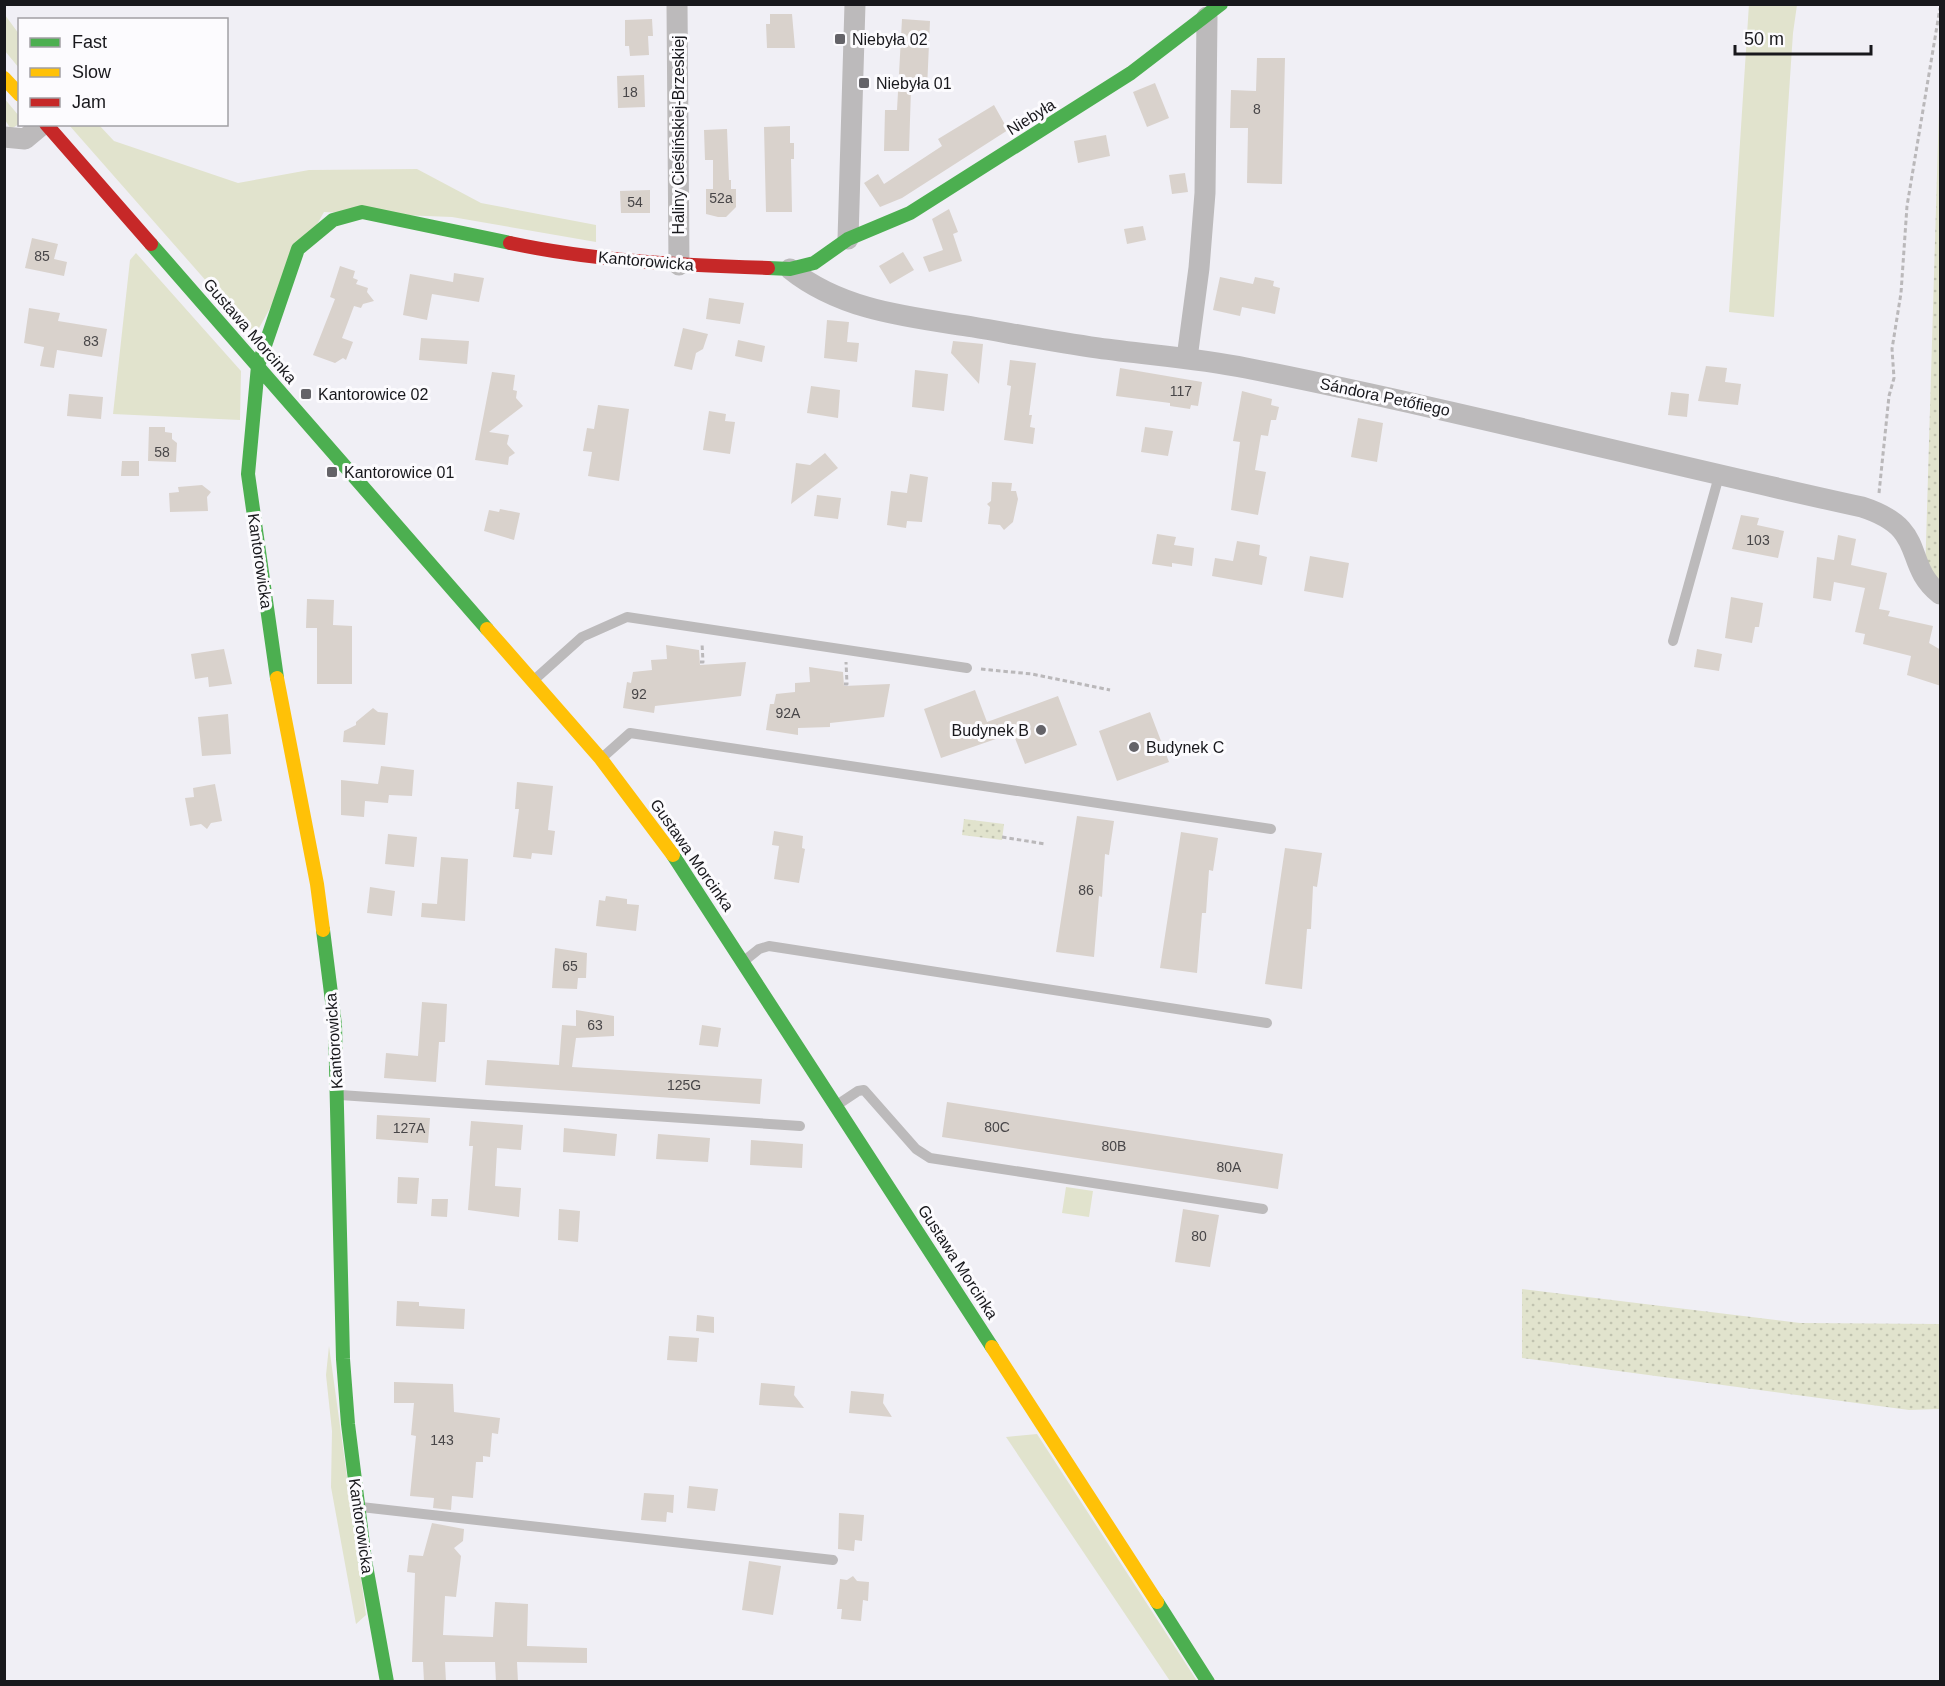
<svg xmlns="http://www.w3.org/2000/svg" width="1945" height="1686" viewBox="0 0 1945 1686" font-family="Arial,sans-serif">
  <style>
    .grass { fill: #e1e3cd }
    .park { fill: url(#park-dots) }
    .building { fill: #d9d2cc }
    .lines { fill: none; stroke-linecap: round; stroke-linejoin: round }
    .path { stroke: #bab8ba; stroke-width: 3; stroke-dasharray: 4.5 3; stroke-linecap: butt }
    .lane { stroke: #bcbabb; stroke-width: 10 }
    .street { stroke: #bcbabb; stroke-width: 21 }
    .fast { stroke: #4caf50; stroke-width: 14 }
    .slow { stroke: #ffc107; stroke-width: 14 }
    .jam { stroke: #c62828; stroke-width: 14 }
    .poi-dot { fill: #646368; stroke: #fcfbfe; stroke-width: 2 }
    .labels { text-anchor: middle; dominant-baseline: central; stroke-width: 6; stroke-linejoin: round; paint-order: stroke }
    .number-label { font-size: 14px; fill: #484648 }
    .poi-label { font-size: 16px; fill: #18181c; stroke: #fcfbfe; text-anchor: start }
    .street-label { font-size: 16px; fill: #18181c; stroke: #fcfbfe }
  </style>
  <defs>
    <pattern id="park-dots" width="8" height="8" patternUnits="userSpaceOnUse" patternTransform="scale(1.5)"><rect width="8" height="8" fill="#e1e3cd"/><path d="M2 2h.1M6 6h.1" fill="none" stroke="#c0c2af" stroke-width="1.8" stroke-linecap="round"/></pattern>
  </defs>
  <rect width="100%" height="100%" fill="#f0eff5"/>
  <path class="grass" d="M1749,4L1797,5L1793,33L1774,317L1729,312Z
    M5,15L19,34V68L5,51Z
    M4,98L19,116V124L11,129L5,120Z
    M69,125H99L114,141L238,183L309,170L417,169L481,203L596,225V242L452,217L324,212L259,328L251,332Z
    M136,253L241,371L240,420L113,414L130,260Z
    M1066,1187L1093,1191L1089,1217L1062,1213Z
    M329,1346L366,1615L356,1624L331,1487L332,1431L326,1375Z
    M1037,1434L1197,1681H1170L1006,1437Z"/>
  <path class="park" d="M1940,74V579L1925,576Z
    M964,819L1004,824L1002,840L962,835Z
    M1522,1289L1800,1323L1940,1324V1409L1909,1410L1522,1358Z"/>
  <path class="building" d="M770,14H792L795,48H767L766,24H770Z
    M652,19L653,36H648L649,55L630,56L629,46H625V20Z
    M902,19L930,21L927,89H911L909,151H884L885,110H897Z
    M1257,58H1285L1282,184L1247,183L1248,128H1230L1231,90L1256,91Z
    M644,75L645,107L618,108L617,76Z
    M1155,83L1169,118L1147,127L1133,92Z
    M994,105L1008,130L902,198L880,207L864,183L878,174L884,184L942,146L938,139Z
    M790,126V143H794V159H791L792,212H766L764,127Z
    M727,129L729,180H731V189H736V207L726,217H718L706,214V189H713V160H705L704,130Z
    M1106,135L1110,156L1078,163L1074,141Z
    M1185,173L1188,192L1172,194L1169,175Z
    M650,190V213H621L620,191Z
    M949,209L958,232L953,234L962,261L929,272L923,257L943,250L932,219Z
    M1143,226L1146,240L1127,244L1124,229Z
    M32,238L58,244L54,259L67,262L64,276L25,268Z
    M903,252L914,270L890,284L879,266Z
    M340,266L355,271L353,278L358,280L356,284L368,288L367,292L374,301L363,304L361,308L354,306L342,338L353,342L346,360L343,358L335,363L313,355L335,299L330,297Z
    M454,273L484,278L479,302L432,294L427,320L403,315L410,274L453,282Z
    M1220,277L1253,284L1255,277L1274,281L1273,286L1280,288L1275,314L1242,307L1240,316L1213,310Z
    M709,298L744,303L740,324L706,319Z
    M29,308L60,313L58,321L107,329L102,357L57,350L54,368L40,366L44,347L24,343Z
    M827,320L849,322L847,342L859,343L857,362L824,358Z
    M683,328L708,334L703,349L696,353L692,370L674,366Z
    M421,338L469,341L467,364L419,360Z
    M738,340L765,346L762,362L735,356Z
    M953,341L983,344L979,384L951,353Z
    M1010,360L1036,363L1029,415H1032L1030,427L1035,428L1033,444L1004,440L1011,386L1007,385Z
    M1706,366L1727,368L1725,382L1741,384L1738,405L1698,401Z
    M1120,368L1202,382L1198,406L1191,405L1190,409L1170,406V403L1116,396Z
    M915,370L948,374L944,411L912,407Z
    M492,372L515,375L513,390L517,391L516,398L523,406L489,432L509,435L507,444L515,453L509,457L508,465L475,460Z
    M811,386L840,390L838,418L807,413Z
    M1242,391L1272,399L1271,405L1279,407L1276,420H1271L1268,436L1261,435L1255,470L1266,472L1258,515L1231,510L1240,442L1233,441Z
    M1671,392L1689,394L1687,417L1668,415Z
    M69,394L103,397L101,419L67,416Z
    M598,405L629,409L619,481L588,476L592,452L583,451L587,428L594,429Z
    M709,411L726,414L725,421L735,422L730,454L703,450Z
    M1358,418L1383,423L1377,462L1351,457Z
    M149,427H165V432L172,433V439L177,443L176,462L148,461Z
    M1145,427L1173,431L1168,456L1141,452Z
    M825,453L838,468L791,504L796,463L810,465Z
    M122,461H139V476H121Z
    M910,474L928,477L922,522L907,521L906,528L887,525L891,491L907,493Z
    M992,482L1012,483L1011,491H1016L1018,499L1013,522L1004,530L1000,525L988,524L990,507L987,504L991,501Z
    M202,485L211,492L207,497L208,511L170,512L169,493L179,492L178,487Z
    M817,495L841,498L838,519L814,516Z
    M500,509L520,513L514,540L484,531L489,510L499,512Z
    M1741,515L1759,518L1757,525L1784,531L1778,558L1732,549Z
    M1157,534L1176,537L1174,545L1194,548L1192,566L1172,563V567L1152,564Z
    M1838,535L1856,539L1851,565L1887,573L1879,609L1890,611L1888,616L1933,626L1929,643L1941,650V686L1907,675L1911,656L1863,644L1865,634L1855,632L1865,588L1834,582L1831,601L1813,598L1817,557L1834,560Z
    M1237,541L1260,545L1259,555L1267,557L1262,585L1212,576L1215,558L1233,561Z
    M1310,556L1349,563L1343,598L1304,591Z
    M1731,597L1763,603L1759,627H1755L1752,643L1725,638Z
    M307,599L334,600L333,625L352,626V684H317V628H306Z
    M666,645L699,650L700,665L746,662L741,696L655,706L654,713L623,708L627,682L631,683L633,672L652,670L651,660L667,659Z
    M224,649L232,684L209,687L208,677L195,679L191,654Z
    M1697,649L1722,654L1719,671L1694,667Z
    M809,667L843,672L844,686L890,684L884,717L830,723V727L798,728V735L766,730L770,704H774L776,694L795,692V683L810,682Z
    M975,690L987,722L1058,696L1077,745L1025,764L1013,733L941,758L924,709Z
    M373,708L378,712L388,713L385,745L343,742L344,731L356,725V722Z
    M1150,712L1169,762L1117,781L1099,731Z
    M228,714L231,754L202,756L198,717Z
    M381,766L414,770L412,796L389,795L388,803L365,801L364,817L341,815V780L378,784Z
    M517,782L553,786L548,830L555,831L552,855L532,853L531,859L513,857L519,809H515Z
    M215,784L222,821L211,823L207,829L201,824L190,826L185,798L194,797L193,788Z
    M1077,816L1114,821L1109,855L1105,854L1102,897L1099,896L1094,957L1056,952Z
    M774,831L803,836L802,848L805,849L799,883L774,879L779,846L772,845Z
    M1181,832L1218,838L1213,871L1209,870L1206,913H1202L1197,973L1160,968Z
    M388,834L417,837L414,867L385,864Z
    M1285,848L1322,853L1317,887L1313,886L1311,929H1307L1302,989L1265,984Z
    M441,857L468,859L465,921L421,917L422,903L437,904Z
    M370,887L395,891L392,916L367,913Z
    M606,896L627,899V904L639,905L636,931L596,926L599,900L605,901Z
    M555,948L587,953L586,978H578L577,989L552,988Z
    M422,1002L447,1004L445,1042H439L436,1082L384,1078L386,1053L418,1056Z
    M576,1010L614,1016V1036L576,1038L572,1067L762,1079L760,1104L485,1085L487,1060L559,1065L562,1025L576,1026Z
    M702,1025L721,1028L718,1047L699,1045Z
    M947,1102L1283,1154L1278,1189L942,1137Z
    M377,1115L430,1118L428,1143L376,1139Z
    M471,1121L523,1125L521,1150L497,1148L495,1186L521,1188L519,1217L468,1210L473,1146H469Z
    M564,1128L617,1134L615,1156L563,1152Z
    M658,1134L710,1138L708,1162L656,1159Z
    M751,1140L803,1144L802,1168L750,1165Z
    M398,1177L419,1178L417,1204L397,1203Z
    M432,1199H448L447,1217L431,1216Z
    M559,1209L580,1211L578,1242L558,1240Z
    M1183,1209L1219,1215L1210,1267L1175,1262Z
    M397,1301L419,1302V1306L465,1309L464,1329L396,1326Z
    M697,1315L714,1317V1333L696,1331Z
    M669,1336L699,1338L697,1362L667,1360Z
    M394,1382L453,1384L454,1412L500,1418L498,1434L492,1433L490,1457L483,1456V1462H476L473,1498L452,1496L451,1510L433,1508L434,1498L410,1496L416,1436L411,1435L414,1403H394Z
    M761,1383L795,1386L794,1395L804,1408L759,1405Z
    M851,1391L884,1394L883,1403L892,1417L849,1413Z
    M689,1486L718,1489L715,1511L687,1508Z
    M644,1493L674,1495L673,1513L667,1512L666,1522L641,1520Z
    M839,1513L864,1515L862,1541L855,1540L854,1551L838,1549Z
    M432,1523L464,1529L463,1541L454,1548L461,1556L456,1597L445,1596L443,1635L493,1637L495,1602L528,1604L527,1646L587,1648V1663L517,1662L518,1682H496L495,1662H445L446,1682H424L423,1662H412L415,1573L407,1572L409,1555L423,1556Z
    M749,1561L781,1566L773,1615L742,1610Z
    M853,1576L857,1581L869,1582L868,1601L863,1600L861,1621L841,1619L842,1609H837L840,1579L847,1580Z"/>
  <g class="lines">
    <path class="path" d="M1879,493L1889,396L1894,378L1892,349L1901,293L1907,206L1940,8
      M700,662H703L702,643
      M981,669L1032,674L1110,690
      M844,684H847L846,662
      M1002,837L1045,844"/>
    <path class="lane" d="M1673,641L1719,476
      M534,680L582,637L627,617L967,668
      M603,757L630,733L1271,829
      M744,961L759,949L769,946L1267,1023
      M340,1095L800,1126
      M837,1105L858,1091L864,1090L916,1149L930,1158L1263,1209
      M361,1507L833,1560"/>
    <path class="street" d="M677,4L679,265
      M4,137L25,139L43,124
      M848,239L855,4
      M790,269C842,311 910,317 973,327C1014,334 1056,342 1098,348C1148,355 1197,358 1246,368C1453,409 1656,462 1862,507C1930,529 1901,563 1940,594
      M1187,358L1199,268L1205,193L1207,17"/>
    <path class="fast" d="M151,244L487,629
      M768,268L790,269L814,263L848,239L910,213L1131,73L1221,4
      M277,678L248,474L258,366L298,249L333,220L362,212L510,243
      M673,855L992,1347
      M323,930L335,1025L343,1359L348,1424L365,1560L387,1682
      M1157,1602L1208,1682"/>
    <path class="slow" d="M4,78L20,95
      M487,629L601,759L673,855
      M277,678L317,884L323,930
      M992,1347L1157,1602"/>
    <path class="jam" d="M46,124L151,244
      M510,243C595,261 681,265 768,268"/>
  </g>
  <g class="poi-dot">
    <rect x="834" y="33" width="12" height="12" rx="3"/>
    <rect x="858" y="77" width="12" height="12" rx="3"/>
    <rect x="300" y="388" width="12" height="12" rx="3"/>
    <rect x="326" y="466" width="12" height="12" rx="3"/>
    <circle cx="1041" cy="730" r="6"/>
    <circle cx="1134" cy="747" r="6"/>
  </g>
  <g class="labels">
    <g class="number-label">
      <text x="630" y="92">18</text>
      <text x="1257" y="109">8</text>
      <text x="721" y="198">52a</text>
      <text x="635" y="202">54</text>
      <text x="42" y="256">85</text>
      <text x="91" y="341">83</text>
      <text x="1181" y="391">117</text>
      <text x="162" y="452">58</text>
      <text x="1758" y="540">103</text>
      <text x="639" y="694">92</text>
      <text x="788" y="713">92A</text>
      <text x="1086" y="890">86</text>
      <text x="570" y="966">65</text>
      <text x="595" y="1025">63</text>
      <text x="684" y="1085">125G</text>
      <text x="997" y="1127">80C</text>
      <text x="409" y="1128">127A</text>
      <text x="1114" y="1146">80B</text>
      <text x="1229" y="1167">80A</text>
      <text x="1199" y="1236">80</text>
      <text x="442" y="1440">143</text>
    </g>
    <g class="poi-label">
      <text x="852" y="39">Niebyła 02</text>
      <text x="876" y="83">Niebyła 01</text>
      <text x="318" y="394">Kantorowice 02</text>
      <text x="344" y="472">Kantorowice 01</text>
      <text x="1029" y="730" text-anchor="end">Budynek B</text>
      <text x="1146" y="747">Budynek C</text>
    </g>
    <g class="street-label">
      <text transform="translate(1031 117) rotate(-32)">Niebyła</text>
      <text transform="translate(678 135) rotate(-90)">Haliny Cieślińskiej-Brzeskiej</text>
      <text transform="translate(646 261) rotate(5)">Kantorowicka</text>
      <text transform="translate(250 331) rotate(49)">Gustawa Morcinka</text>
      <text transform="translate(1385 397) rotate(12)">Sándora Petőfiego</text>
      <text transform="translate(260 561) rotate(82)">Kantorowicka</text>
      <text transform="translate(692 855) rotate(55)">Gustawa Morcinka</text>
      <text transform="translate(334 1041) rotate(-94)">Kantorowicka</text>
      <text transform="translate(958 1262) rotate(57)">Gustawa Morcinka</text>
      <text transform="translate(361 1526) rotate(82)">Kantorowicka</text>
    </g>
  </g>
  <rect width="1945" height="1686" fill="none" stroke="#18181c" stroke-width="12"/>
  <rect x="18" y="18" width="210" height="108" fill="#fcfbfe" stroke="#a1a0a4" stroke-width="1.5"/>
  <rect x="30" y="38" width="30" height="9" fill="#4caf50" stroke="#a1a0a4" stroke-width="1.5"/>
  <text x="72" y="48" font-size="18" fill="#18181c">Fast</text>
  <rect x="30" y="68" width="30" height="9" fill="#ffc107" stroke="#a1a0a4" stroke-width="1.5"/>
  <text x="72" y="78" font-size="18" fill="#18181c">Slow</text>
  <rect x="30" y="98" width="30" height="9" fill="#c62828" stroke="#a1a0a4" stroke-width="1.5"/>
  <text x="72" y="108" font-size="18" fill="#18181c">Jam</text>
  <path d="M1735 45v9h136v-9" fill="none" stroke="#18181c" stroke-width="3"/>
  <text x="1744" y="45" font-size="18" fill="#18181c" stroke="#fcfbfe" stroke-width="4.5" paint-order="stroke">50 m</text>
</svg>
